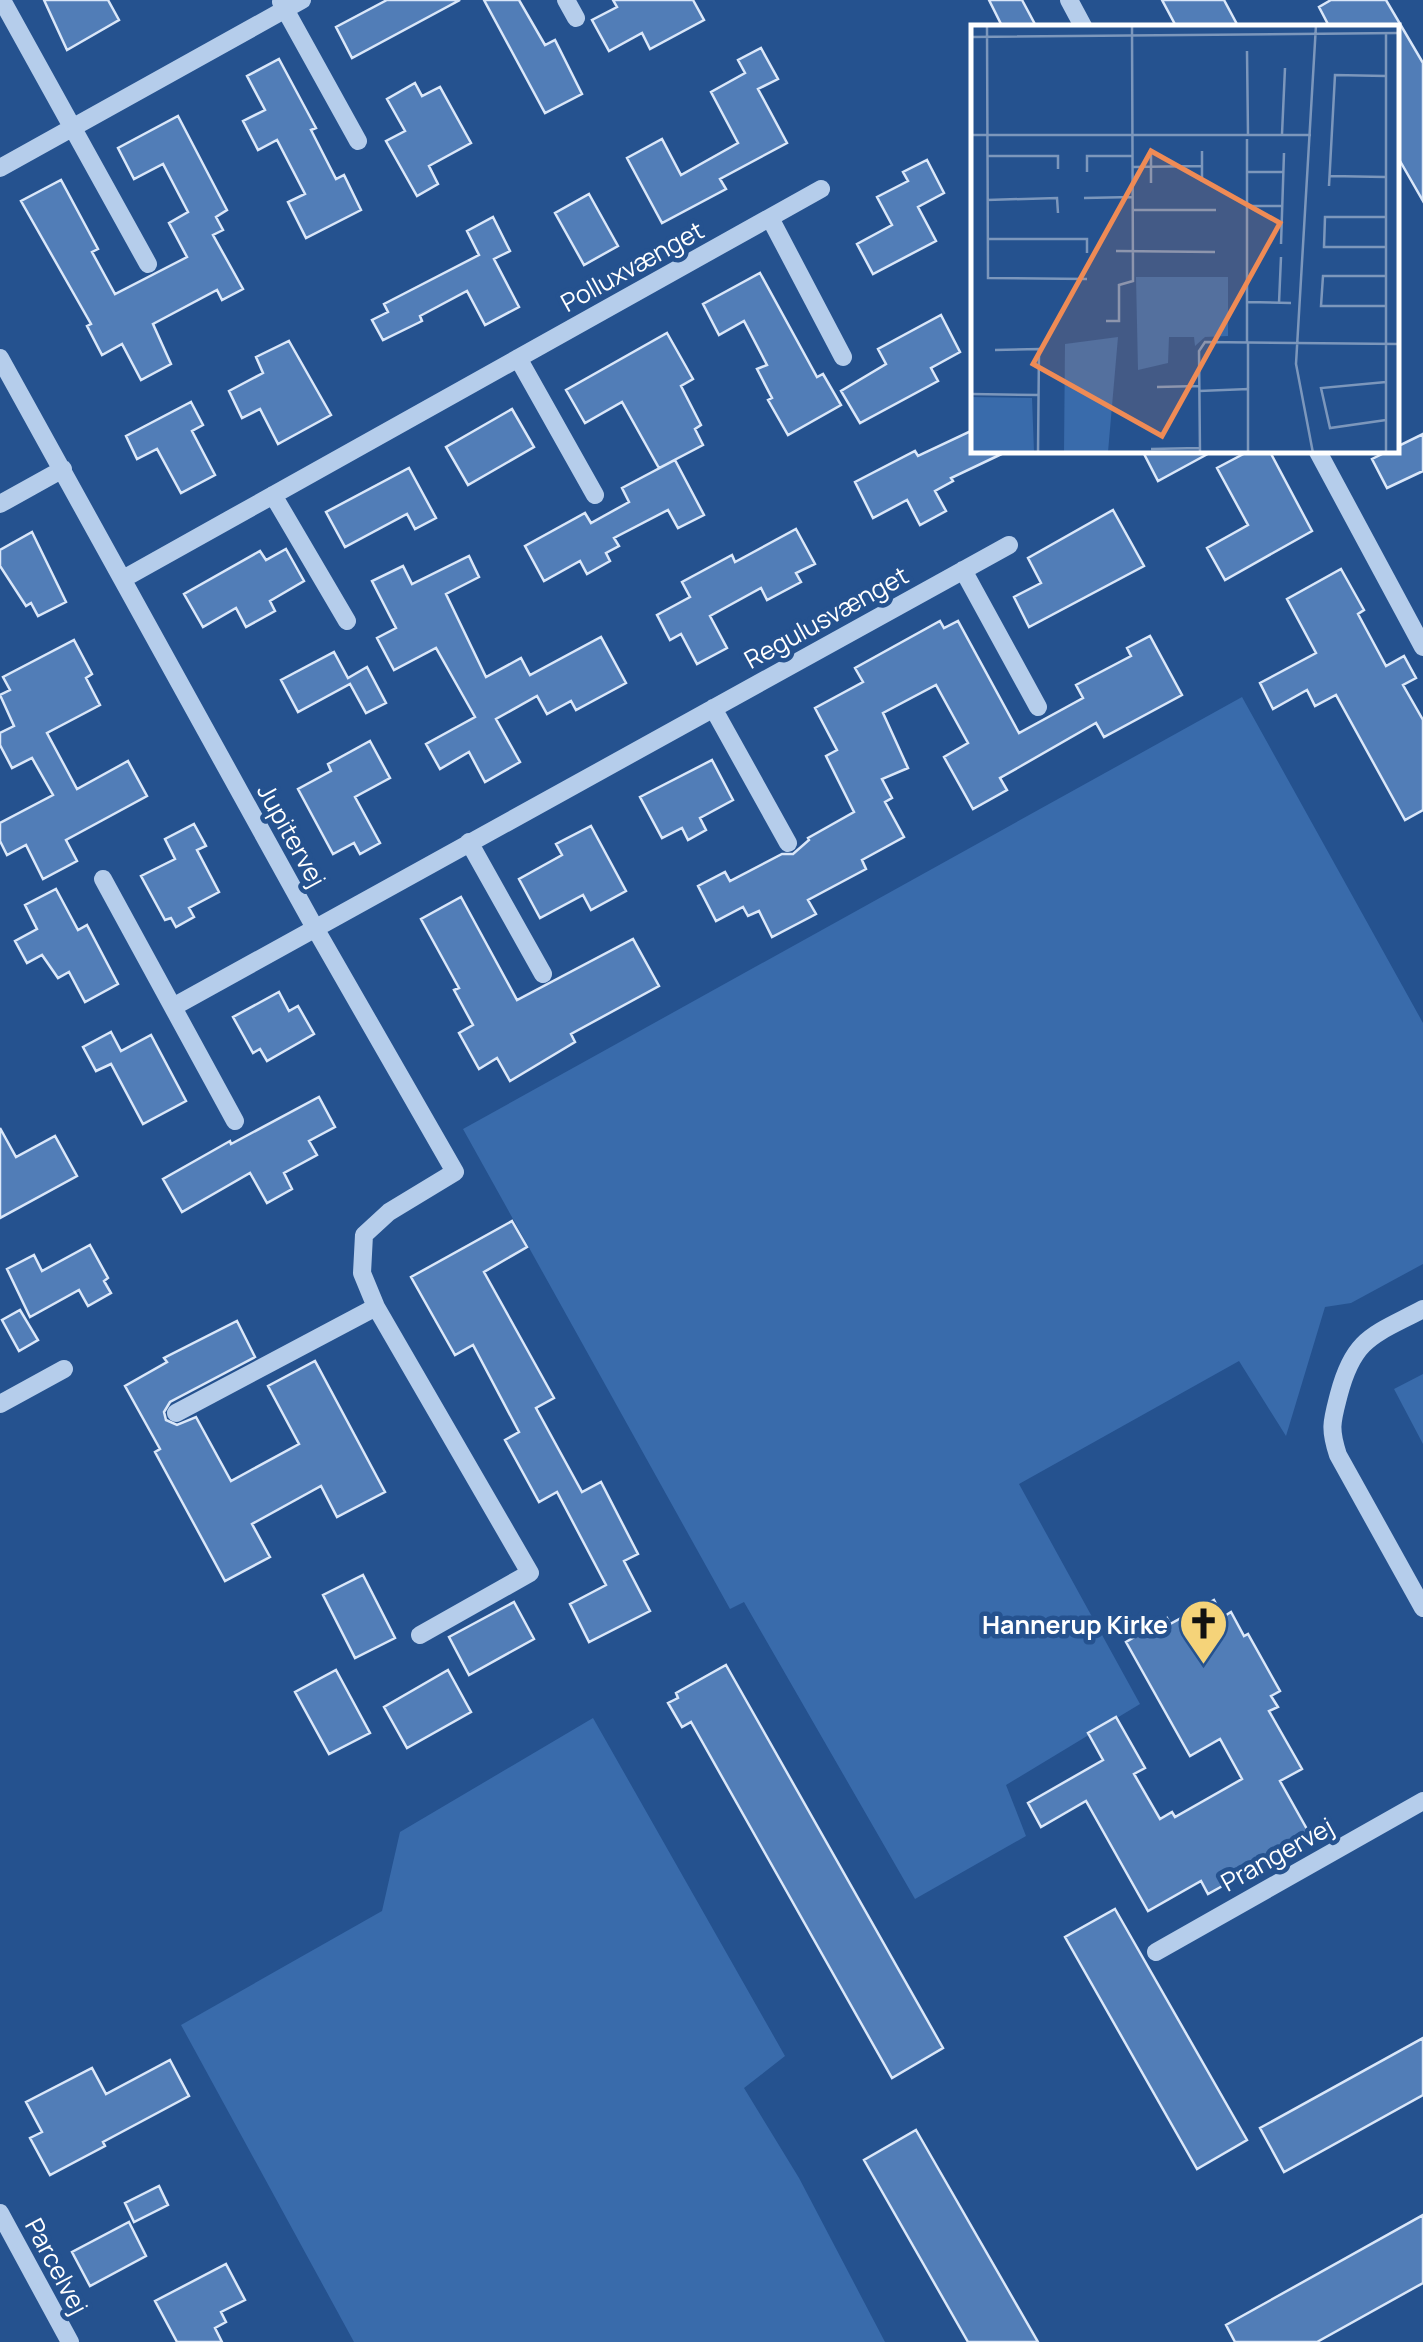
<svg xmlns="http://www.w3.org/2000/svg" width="1423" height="2342" viewBox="0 0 1423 2342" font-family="Manrope,sans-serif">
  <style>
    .green { fill: #396bab }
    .building { fill: #517db7; stroke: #dae7f9; stroke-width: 2.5 }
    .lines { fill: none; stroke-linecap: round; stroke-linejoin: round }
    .minor { stroke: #b5cdeb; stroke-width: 18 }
    .labels { text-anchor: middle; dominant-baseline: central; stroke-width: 9; stroke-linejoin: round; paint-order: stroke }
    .street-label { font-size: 25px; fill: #fff; stroke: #25528f }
    .poi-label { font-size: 25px; font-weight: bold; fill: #fff; stroke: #25528f; text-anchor: end }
    .inset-road { fill: none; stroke: #7c97bc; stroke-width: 2.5 }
    .view { fill: #ef8b55; fill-opacity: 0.15; stroke: #ef8b55; stroke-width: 5 }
    .inset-edge { fill: none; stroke: #fff; stroke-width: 5 }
  </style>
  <rect width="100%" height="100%" fill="#25528f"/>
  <path class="green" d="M1242,697L1423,1023V1264L1351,1303L1325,1307L1286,1436L1239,1361L1019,1484L1140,1704L1006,1785L1026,1836L915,1899L744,1602L730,1609L463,1129Z
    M1423,1374V1444L1394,1389Z
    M593,1718L785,2056L744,2088L799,2178L885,2342H354L181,2025L382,1911L400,1832Z"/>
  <path class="building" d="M44,0H108L119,20L67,50Z
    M387,0H460L352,58L336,27Z
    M484,0H519L545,45L555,40L582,94L545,113Z
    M613,0H693L704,20L650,49L642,33L609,51L592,20L617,7Z
    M989,0H1022L1037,28H1003Z
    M1162,0H1224L1239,28H1177Z
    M1331,0H1386L1423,63V201L1396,154V28H1330L1319,7Z
    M761,48L778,79L758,89L787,143L720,179L726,189L662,223L627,158L662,139L681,175L738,143L711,92L745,73L738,60Z
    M279,59L316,128L311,130L336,179L344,175L361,210L306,238L288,202L305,194L277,140L258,150L243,121L265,110L247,76Z
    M415,83L422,96L440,87L471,143L429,166L438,184L417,196L386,141L405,131L387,99Z
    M178,116L227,210L216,217L223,230L213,235L243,289L222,300L217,290L153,324L171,364L141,380L122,344L102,355L87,326L91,324L21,201L61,180L98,249L92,252L115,294L187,257L169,223L188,212L163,164L134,179L118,148Z
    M927,160L944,193L918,207L936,241L873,274L857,244L892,225L877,197L908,181L903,172Z
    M589,194L618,246L584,265L555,213Z
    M493,217L510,251L494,259L519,307L485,325L467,291L420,316L422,321L383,340L372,320L388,312L384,304L479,255L467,231Z
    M760,273L817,377L823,374L841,405L788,435L768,400L772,398L757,369L767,365L744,321L719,335L703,304Z
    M941,315L960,352L931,368L938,381L860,423L841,391L886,364L878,349Z
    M667,333L693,379L681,386L701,425L695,429L703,445L659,468L622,402L585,423L566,390Z
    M289,341L331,415L278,444L260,409L242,418L229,391L263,373L256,357Z
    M191,402L203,425L192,431L215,475L181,493L157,449L137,459L126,436Z
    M512,409L534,447L468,485L446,447Z
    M973,430V450H1010L951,478L953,481L935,491L946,511L920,525L907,500L873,518L855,482L915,451L918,456Z
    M1423,434V471L1387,488L1372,459Z
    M1142,450H1215L1158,481Z
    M1251,450H1269L1312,531L1225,580L1207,548L1248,525L1217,468Z
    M675,460L704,515L678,528L668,510L614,538L619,546L606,553L610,561L587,574L580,561L544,581L525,546L585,513L591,523L629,502L622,488Z
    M409,468L436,518L415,529L407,514L345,547L326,512Z
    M1113,510L1144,566L1029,627L1014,597L1041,583L1028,558Z
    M796,529L815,564L796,573L801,582L767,600L761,588L710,616L727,648L697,664L681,634L670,640L657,615L690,597L682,582L732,555L735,562Z
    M32,532L66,602L38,616L31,603L26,606L0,566V550Z
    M286,549L304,581L270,601L275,611L246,627L236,608L203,627L184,594L260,551L266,560Z
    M469,556L479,577L446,594L486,677L521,658L530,675L601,637L626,683L576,710L571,701L547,714L537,696L496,719L520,762L485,782L469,752L440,769L426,744L475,717L436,648L394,670L377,638L396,628L372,581L403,566L412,584Z
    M1341,569L1364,610L1358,614L1386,666L1404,656L1416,678L1403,685L1423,720V810L1405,820L1336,695L1315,706L1307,690L1273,709L1260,683L1316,653L1287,599Z
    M940,621L944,628L958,621L1019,733L1083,698L1076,685L1131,656L1127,648L1150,636L1182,695L1104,737L1096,723L1000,778L1007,790L973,809L944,757L968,743L936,685L883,713L908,768L882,779L892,798L885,802L904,837L862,860L866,869L808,900L816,914L772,937L759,911L748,916L743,907L716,921L698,886L725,872L730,881L782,854H793L809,840L808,838L854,812L826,756L837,750L815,708L863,682L855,668Z
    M74,640L92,674L86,678L100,705L47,733L77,789L128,761L147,796L66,840L77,861L43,879L26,845L7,855L0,841V823L53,795L32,758L12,768L0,745V733L14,726L0,695L10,690L3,677Z
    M334,652L348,678L367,667L386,703L366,713L350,684L298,712L281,680Z
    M370,741L390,778L355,797L380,843L360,854L354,843L333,854L298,789L331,771L328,764Z
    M712,760L733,800L700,818L706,830L688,840L682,828L662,838L640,797Z
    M194,824L206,846L197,850L219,892L189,908L194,917L176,927L171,918L165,920L141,876L175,859L165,839Z
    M591,826L626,891L591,910L583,895L540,918L519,879L562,855L556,844Z
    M56,889L78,930L87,925L118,984L85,1002L69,972L58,978L42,955L27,963L15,941L37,929L25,905Z
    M461,897L517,1000L633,939L659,986L571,1034L575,1042L510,1081L497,1058L479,1069L459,1033L473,1025L454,990L459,988L421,919Z
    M279,992L289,1011L298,1006L314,1034L267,1061L260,1049L253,1053L233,1017Z
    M111,1032L121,1051L151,1035L186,1101L143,1124L111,1064L96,1071L83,1047Z
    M319,1097L335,1127L309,1141L317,1155L284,1173L292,1189L267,1203L250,1173L182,1212L163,1179L230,1141L231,1144Z
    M0,1128L16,1157L55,1136L77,1176L0,1218Z
    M512,1221L527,1247L484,1272L554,1398L536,1408L582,1492L601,1482L638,1554L624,1561L650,1611L589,1642L570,1604L606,1585L557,1492L539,1502L505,1440L519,1432L473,1345L455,1355L411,1277Z
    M90,1245L108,1278L104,1281L111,1293L88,1306L79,1290L30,1317L7,1269L34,1255L42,1271Z
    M20,1310L38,1340L19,1351L2,1320Z
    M237,1321L255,1357L170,1402L164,1412L166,1420L177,1425L196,1417L231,1481L299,1444L268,1386L315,1361L385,1492L337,1517L321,1486L252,1524L270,1557L225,1581L155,1452L160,1449L125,1386L167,1362L164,1358Z
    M363,1575L395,1638L355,1658L323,1595Z
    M1214,1600L1223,1617L1231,1612L1244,1636L1248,1634L1280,1691L1271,1696L1278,1707L1269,1711L1302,1769L1280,1781L1308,1831L1268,1854L1271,1859L1208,1894L1201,1881L1148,1911L1086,1801L1041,1827L1028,1803L1103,1760L1088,1733L1116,1717L1145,1768L1134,1774L1160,1819L1172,1812L1175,1817L1242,1779L1220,1739L1190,1756L1126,1642L1167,1618L1170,1624Z
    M514,1602L534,1639L469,1675L449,1637Z
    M726,1665L943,2048L892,2078L691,1722L682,1727L668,1703L678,1698L676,1693Z
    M336,1670L370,1733L329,1754L295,1692Z
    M448,1670L471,1712L407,1748L384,1707Z
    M1115,1909L1247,2140L1197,2169L1065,1937Z
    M1423,2038V2095L1284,2172L1260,2128Z
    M170,2060L189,2096L103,2142L105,2146L50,2175L30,2138L42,2132L26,2102L92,2068L106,2094Z
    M916,2130L1038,2342H968L864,2160Z
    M159,2186L168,2205L134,2222L125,2203Z
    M1423,2215V2283L1317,2342H1235L1226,2325Z
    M129,2222L146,2256L90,2286L72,2252Z
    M226,2264L245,2300L221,2312L226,2322L215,2328L222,2342H177L155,2301Z"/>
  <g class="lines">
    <path class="minor" d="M566,0L576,18
      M1069,0L1084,28
      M3,2L148,264
      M281,2L358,141
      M0,168L302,0
      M770,218L843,357
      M0,358L315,928L455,1172L389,1212L364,1235L362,1273L376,1307L530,1573L420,1635
      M518,358L595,495
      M1317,450L1423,647
      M273,495L347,621
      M0,504L63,469
      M963,570L1038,707
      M123,579L821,189
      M713,708L788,843
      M469,842L543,974
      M103,879L235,1121
      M173,1007L1009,545
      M1423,1309C1374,1335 1354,1337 1339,1394C1332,1421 1329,1428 1338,1455L1423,1608
      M0,1404L64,1369
      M176,1413L376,1307
      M1156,1952L1423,1801
      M0,2213L70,2342"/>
  </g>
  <defs>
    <symbol id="church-pin" viewBox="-11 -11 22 30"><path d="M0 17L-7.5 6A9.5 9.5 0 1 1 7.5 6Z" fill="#f5d379" stroke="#25528f"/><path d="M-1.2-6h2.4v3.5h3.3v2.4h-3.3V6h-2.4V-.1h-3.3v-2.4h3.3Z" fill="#111"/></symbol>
  </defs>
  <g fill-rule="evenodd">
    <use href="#church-pin" x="1176" y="1596" width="55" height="75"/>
  </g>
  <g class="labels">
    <g class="street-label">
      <text transform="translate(632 266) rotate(-29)">Polluxvænget</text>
      <text transform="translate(826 617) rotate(-29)">Regulusvænget</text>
      <text transform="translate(292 835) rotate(61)">Jupitervej</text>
      <text transform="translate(1277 1854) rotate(-29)">Prangervej</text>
      <text transform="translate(57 2266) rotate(62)">Parcelvej</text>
    </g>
    <g class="poi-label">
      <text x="1168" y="1624">Hannerup Kirke</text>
    </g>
  </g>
  <g transform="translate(971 25)">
    <rect width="428" height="428" fill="#25528f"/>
    <path d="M165,252H257V311L234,312L224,321L223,312H198L197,338L167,345ZM147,312L137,427H93L94,319ZM0,372L61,373L63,427H0Z" fill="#396bab"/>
    <path class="inset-road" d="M16,0L17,253L116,254M0,12L428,8M276,26L277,110M311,109L314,43M0,110H340M231,126V157M180,127V158M16,131H87V144M161,142L231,141M116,147V131H161M277,147H312M359,151L414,152M358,161L364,50L415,51M113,173L162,172M16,175L86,173L87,188M277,181H311M162,185H245M16,214H116V228M310,219L313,128M415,222H353L354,192H415M145,226L244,227M276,277L320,278M308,278L310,232M415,281H350L352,251H415M135,296H148V260L162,256L161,0M276,318V114M277,318V364M24,325L68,324L67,428M186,362L228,361M228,366L277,364V428M0,369L68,370M415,395L359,403L350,363L415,357M180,424L229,423M229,428L228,326L234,317L428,319M342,428L325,339L345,0M415,428V8"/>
    <path class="view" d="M180,126L309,198L191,411L62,339Z"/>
    <rect width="428" height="428" class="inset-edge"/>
  </g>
</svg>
